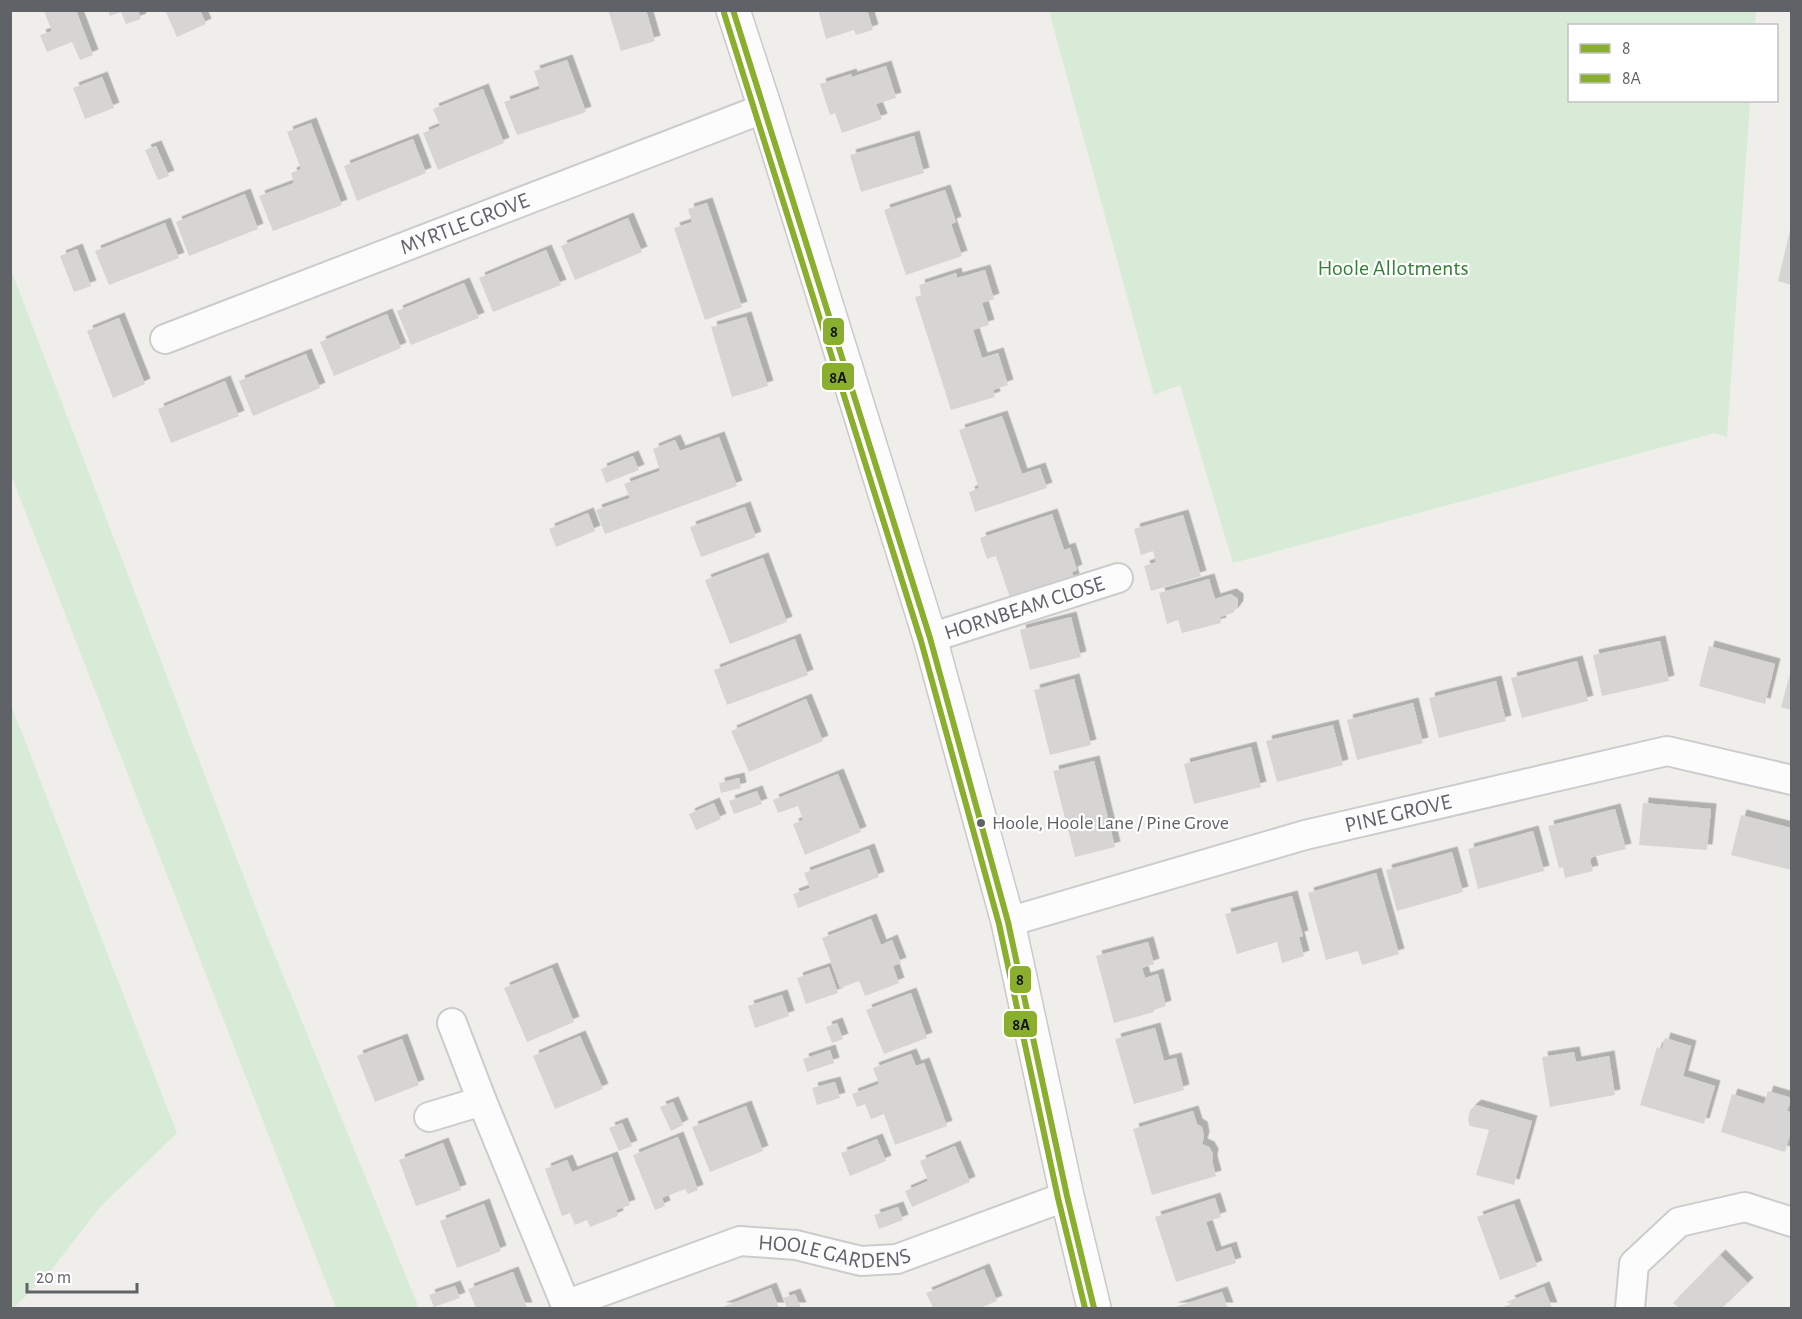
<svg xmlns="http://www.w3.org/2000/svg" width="1802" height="1319" viewBox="0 0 1802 1319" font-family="'Alegreya Sans',sans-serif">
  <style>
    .green { fill: #d8ebd6 }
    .building { fill: #d6d5d3; filter: url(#shadow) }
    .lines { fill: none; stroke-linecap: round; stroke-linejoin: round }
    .street-casing { stroke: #cbcccc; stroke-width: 32 }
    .secondary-casing { stroke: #cacacb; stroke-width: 36 }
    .street { stroke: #fdfcfc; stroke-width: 28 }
    .secondary { stroke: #fdfcfc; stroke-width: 33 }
    .bus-1-casing { stroke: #fff; stroke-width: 10 }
    .bus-2-casing { stroke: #fff; stroke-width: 10 }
    .bus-1 { stroke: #8aae2e; stroke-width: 6 }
    .bus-2 { stroke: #8aae2e; stroke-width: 6 }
    .bus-dot { fill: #5f6368; stroke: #fff; stroke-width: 2 }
    .labels { text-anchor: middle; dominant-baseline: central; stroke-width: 4.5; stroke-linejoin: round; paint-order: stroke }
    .bus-label { font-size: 20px; fill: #5f6368; stroke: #fff; text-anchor: start }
    .street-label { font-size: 22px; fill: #5f6368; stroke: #fff }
    .park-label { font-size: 22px; fill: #348238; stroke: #fff }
    .line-badge { stroke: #fff; stroke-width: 2 }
    .pale-badge-label { font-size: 16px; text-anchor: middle; font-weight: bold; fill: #111 }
  </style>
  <defs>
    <filter id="shadow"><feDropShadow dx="5.5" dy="-5.5" stdDeviation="0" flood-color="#0004"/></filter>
  </defs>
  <rect width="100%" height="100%" fill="#efeeea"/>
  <path class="green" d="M1049,11H1756L1755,25L1570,26V100L1750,101L1727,437L1715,433L1233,563L1180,385L1154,395Z
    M11,270L258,914L419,1308H336L11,475Z
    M11,705L177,1133L100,1207L52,1269L14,1308H10Z"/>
  <path class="building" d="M76,10L93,55L80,60L72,42L47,52L40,35L52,31L44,11Z
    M108,10H138L141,19L126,24L121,12L110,16Z
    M165,10H200L206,24L177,37Z
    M608,10H646L655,41L621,51Z
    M818,10H867L873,30L856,35L854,30L826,39Z
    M567,60L586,112L517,135L504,102L540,89L534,71Z
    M886,66L896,98L876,104L882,119L842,133L835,113L830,115L820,84L851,74L852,77Z
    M102,77L114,108L85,119L73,88Z
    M483,89L504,143L438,170L423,133L440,126L433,109Z
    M311,123L342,205L273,231L259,196L294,183L291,173L301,169L287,132Z
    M914,136L924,173L861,192L850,155Z
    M413,139L426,173L357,201L344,166Z
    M156,146L169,176L158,180L145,150Z
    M945,190L956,222L951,224L962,256L906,275L884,210Z
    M245,194L258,229L189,256L176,222Z
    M707,203L742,307L705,320L674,228L692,222L688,209Z
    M628,218L642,252L575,280L561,246Z
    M165,223L179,258L109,285L95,251Z
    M1791,226V285L1778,281Z
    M77,249L91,286L74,292L60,256Z
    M546,250L561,285L493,312L479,278Z
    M985,270L994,299L982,303L989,325L973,330L982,358L998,353L1008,385L993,390L995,397L951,410L915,297L922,295L919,285L956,273L957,278Z
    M464,283L479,318L411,345L397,311Z
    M387,314L401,348L334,376L320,342Z
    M746,317L768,386L732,397L711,327Z
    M119,318L145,384L113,398L87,331Z
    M306,354L320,388L253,416L239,381Z
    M225,381L239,416L171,443L158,409Z
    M1002,416L1022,474L1040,468L1047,488L975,512L969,492L979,488L959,430Z
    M719,437L737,486L605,534L596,510L630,498L624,484L660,471L653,449L675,440L680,451Z
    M633,456L639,470L606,483L601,469Z
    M745,507L756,537L701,557L690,527Z
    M588,513L595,531L556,547L549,529Z
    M1052,514L1064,550L1070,548L1077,570L1072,572L1075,583L1012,604L996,556L987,559L980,538Z
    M1183,515L1201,576L1151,591L1144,566L1156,562L1153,551L1141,555L1134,529Z
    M763,558L787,622L730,644L705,580Z
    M1209,579L1215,599L1231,594L1238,599V606L1233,613L1220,617L1221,623L1182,633L1178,620L1167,624L1159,593Z
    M1071,617L1081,657L1030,670L1020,630Z
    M795,639L808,675L727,705L714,670Z
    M1660,641L1669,681L1602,696L1593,655Z
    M1709,646L1775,664L1765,704L1699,686Z
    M1577,661L1588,701L1522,718L1511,678Z
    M1791,670V710L1781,707Z
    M1074,679L1091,745L1050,755L1034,690Z
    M1496,681L1506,721L1439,738L1429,698Z
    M806,699L823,741L749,772L731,731Z
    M1413,703L1423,743L1357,760L1347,720Z
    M1333,725L1343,765L1277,782L1266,741Z
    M1251,747L1261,787L1194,804L1184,764Z
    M1094,761L1115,847L1075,857L1053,771Z
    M838,774L861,832L805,855L793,824L803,820L798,806L778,813L773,800Z
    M739,778L741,788L721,793L719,783Z
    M757,791L762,804L734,814L729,801Z
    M714,803L721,819L696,830L689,814Z
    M1643,803L1711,809L1707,850L1639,845Z
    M1615,809L1626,849L1593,857L1590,860L1593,871L1565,878L1563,867L1559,868L1548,826Z
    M1741,815L1791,828V870L1731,855Z
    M1533,831L1544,871L1478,889L1468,849Z
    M869,849L879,877L798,908L793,894L810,888L804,873Z
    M1452,852L1463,892L1397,911L1386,870Z
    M1376,873L1399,954L1362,965L1358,951L1326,960L1308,893Z
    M1292,896L1303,936L1299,937L1304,956L1282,963L1277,942L1237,954L1225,914Z
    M871,919L881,945L892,940L901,963L893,966L899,983L865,996L859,981L840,988L822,938Z
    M1148,942L1154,964L1142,968L1145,978L1158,974L1166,1006L1154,1010V1012L1114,1023L1096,956Z
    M829,967L838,993L806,1004L797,978Z
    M552,968L574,1022L527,1042L504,988Z
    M911,993L927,1038L884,1054L866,1010Z
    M782,995L789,1016L755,1028L748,1006Z
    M837,1023L843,1039L832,1043L826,1027Z
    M1155,1028L1164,1061L1176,1058L1184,1090L1134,1104L1115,1039Z
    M580,1036L603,1089L555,1109L533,1056Z
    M1665,1038L1691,1046L1683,1076L1715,1086L1704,1124L1640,1105L1657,1047L1662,1049Z
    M402,1039L419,1085L375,1102L357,1056Z
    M830,1050L834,1063L807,1072L803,1059Z
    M1574,1052L1576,1062L1609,1056L1615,1095L1550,1107L1542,1057Z
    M911,1054L916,1066L924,1063L947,1126L895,1145L884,1114L871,1119L865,1104L857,1107L852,1094L879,1084L873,1068Z
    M835,1082L840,1098L817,1105L812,1088Z
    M1768,1091L1792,1098L1787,1111L1791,1112V1131L1785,1152L1721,1132L1732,1094L1764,1104Z
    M673,1102L683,1125L671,1131L660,1107Z
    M1476,1105L1532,1121L1514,1185L1476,1175L1489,1130L1470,1126L1468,1120L1470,1110Z
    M746,1106L763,1151L710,1172L692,1127Z
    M1193,1111L1197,1124L1202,1127L1204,1137L1202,1144L1209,1147L1213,1154L1212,1161L1216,1176L1152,1195L1133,1129Z
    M622,1123L632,1146L619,1151L609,1128Z
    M678,1137L698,1190L688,1194L685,1189L662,1198L665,1206L655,1210L633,1155Z
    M877,1139L886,1161L850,1176L841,1153Z
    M443,1143L461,1190L416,1206L399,1160Z
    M955,1146L970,1182L912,1207L905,1191L928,1181L920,1161Z
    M612,1157L630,1205L616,1210L618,1216L605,1221L590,1227L587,1220L575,1225L570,1213L562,1216L545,1169L567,1160L572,1172Z
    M1215,1198L1221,1217L1206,1222L1216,1252L1231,1247L1236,1263L1176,1282L1155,1217Z
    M484,1204L501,1251L457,1268L440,1221Z
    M1514,1204L1537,1266L1500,1280L1477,1217Z
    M898,1207L903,1220L879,1229L874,1215Z
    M1720,1255L1748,1283L1722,1308H1679L1673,1303Z
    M984,1269L997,1301L980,1308H933L926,1293Z
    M513,1272L527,1308H476L468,1289Z
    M455,1286L460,1298L434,1307L429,1295Z
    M1544,1287L1552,1308H1501L1511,1304L1509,1301Z
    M771,1288L779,1308H720Z
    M1222,1292L1228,1308H1172Z
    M795,1294L801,1308H787L783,1298Z"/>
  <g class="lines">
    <defs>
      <g id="street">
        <path id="s1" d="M165,339L765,108"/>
        <path id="s2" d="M930,638L1118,578"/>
        <path id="s3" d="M1008,922L1305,835L1667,751L1792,780"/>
        <path d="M482,1101L567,1308"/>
        <path d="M429,1117L482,1101L452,1023"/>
        <path id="s4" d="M565,1305L740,1241L796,1245L861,1261L897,1259L1067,1196"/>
        <path d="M1630,1308L1634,1264L1679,1222L1745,1207L1792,1222"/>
      </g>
      <path id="secondary" d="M733,10L765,108L930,638L1008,922L1067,1196L1094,1308"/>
    </defs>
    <use href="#street" class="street-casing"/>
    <use href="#secondary" class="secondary-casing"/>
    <use href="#street" class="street"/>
    <use href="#secondary" class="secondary"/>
    <defs>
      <path id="bus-1" d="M733,10L930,638L1008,922L1067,1196L1094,1308"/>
      <path id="bus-2" d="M724,13L921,641L999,924L1058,1198L1085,1308"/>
    </defs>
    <use href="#bus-1" class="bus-1-casing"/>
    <use href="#bus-2" class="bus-2-casing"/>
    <use href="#bus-1" class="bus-1"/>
    <use href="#bus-2" class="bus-2"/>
  </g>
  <circle class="bus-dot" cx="981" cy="823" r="5"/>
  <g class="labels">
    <g class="bus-label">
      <text x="992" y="823">Hoole, Hoole Lane / Pine Grove</text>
    </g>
    <g class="street-label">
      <text stroke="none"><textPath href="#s1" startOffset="321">MYRTLE GROVE</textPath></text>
      <text stroke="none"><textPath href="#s2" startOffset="99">HORNBEAM CLOSE</textPath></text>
      <text stroke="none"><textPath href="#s3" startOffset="405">PINE GROVE</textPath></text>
      <text stroke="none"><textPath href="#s4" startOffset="282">HOOLE GARDENS</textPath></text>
    </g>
    <g class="park-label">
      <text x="1393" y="268">Hoole Allotments</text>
    </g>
  </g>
  <g class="line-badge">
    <rect x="822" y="317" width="23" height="29" rx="6" fill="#8aae2e"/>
    <rect x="821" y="362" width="34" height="29" rx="6" fill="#8aae2e"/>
    <rect x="1009" y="965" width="23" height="29" rx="6" fill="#8aae2e"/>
    <rect x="1003" y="1010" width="35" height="28" rx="6" fill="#8aae2e"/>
  </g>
  <g class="pale-badge-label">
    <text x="834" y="337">8</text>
    <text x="838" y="383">8A</text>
    <text x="1020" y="985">8</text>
    <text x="1021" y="1030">8A</text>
  </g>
  <rect width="1802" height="1319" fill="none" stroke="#5f6368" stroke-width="24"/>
  <rect x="1568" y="24" width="210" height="78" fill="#ffffff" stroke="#bfc1c3" stroke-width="1.5"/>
  <rect x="1580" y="44" width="30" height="9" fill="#8aae2e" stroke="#bfc1c3" stroke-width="1.5"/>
  <text x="1622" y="54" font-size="18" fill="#5f6368">8</text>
  <rect x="1580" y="74" width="30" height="9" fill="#8aae2e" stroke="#bfc1c3" stroke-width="1.5"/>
  <text x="1622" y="84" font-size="18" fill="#5f6368">8A</text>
  <path d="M27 1283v9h110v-9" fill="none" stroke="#5f6368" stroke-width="3"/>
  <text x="36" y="1283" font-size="18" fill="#5f6368" stroke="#ffffff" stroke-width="4.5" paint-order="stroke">20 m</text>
</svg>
